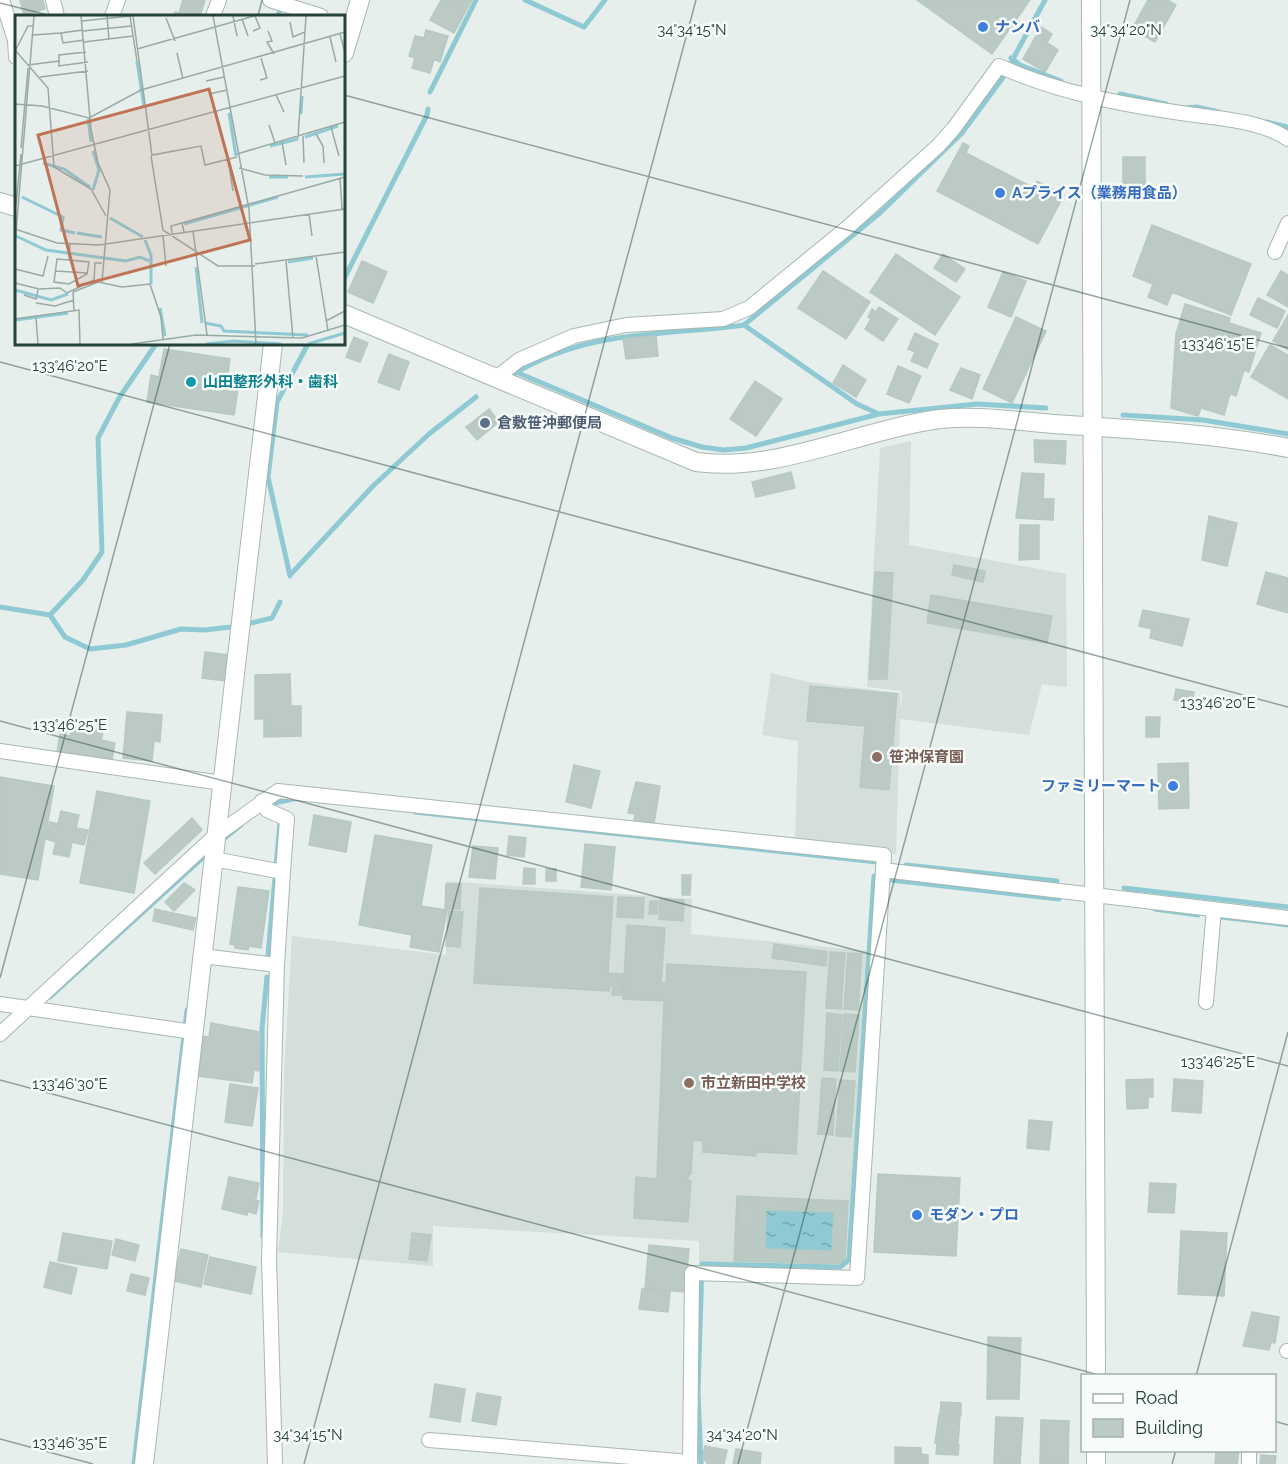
<svg xmlns="http://www.w3.org/2000/svg" width="1288" height="1464" viewBox="0 0 1288 1464" font-family="Raleway,'Noto Sans JP',sans-serif">
  <style>
    .built { fill: #d4dfda }
    .water { fill: url(#water-ripples) }
    .lines { fill: none; stroke-linecap: round; stroke-linejoin: round }
    .stream { stroke: #8ec9d4; stroke-width: 5 }
    .building { fill: #bbcac4; stroke: #b8c9c2; stroke-width: 1.5; fill-rule: evenodd }
    .minor-casing { stroke: #a8b8b2; stroke-width: 16 }
    .tertiary-casing { stroke: #a8b8b2; stroke-width: 20 }
    .minor { stroke: #fff; stroke-width: 14 }
    .tertiary { stroke: #fff; stroke-width: 18 }
    .ticks { fill: none; stroke: #24423a; stroke-width: 1.5; stroke-opacity: 0.45 }
    .shop-dot { fill: #3f7fe0; stroke: #f7fbf9; stroke-width: 2 }
    .culture-dot { fill: #0f9aa8; stroke: #f7fbf9; stroke-width: 2 }
    .service-dot { fill: #5c6f8a; stroke: #f7fbf9; stroke-width: 2 }
    .education-dot { fill: #8d6e63; stroke: #f7fbf9; stroke-width: 2 }
    .labels { text-anchor: middle; dominant-baseline: central; stroke-width: 5; stroke-linejoin: round; paint-order: stroke }
    .shop-label { font-size: 15px; font-weight: bold; fill: #366cbe; stroke: #f7fbf9; text-anchor: start }
    .culture-label { font-size: 15px; font-weight: bold; fill: #0d838f; stroke: #f7fbf9; text-anchor: start }
    .service-label { font-size: 15px; font-weight: bold; fill: #4e5e75; stroke: #f7fbf9; text-anchor: start }
    .education-label { font-size: 15px; font-weight: bold; fill: #785e54; stroke: #f7fbf9; text-anchor: start }
    .inset-river { fill: none; stroke: #8ec9d4; stroke-width: 3 }
    .inset-road { fill: none; stroke: #98aaa4; stroke-width: 1.5 }
    .view { fill: #c07456; fill-opacity: 0.15; stroke: #c07456; stroke-width: 3 }
    .inset-edge { fill: none; stroke: #24423a; stroke-width: 3 }
    .ticks-label { font-size: 15px; text-anchor: middle; fill: #24423a; stroke: #f7fbf9; stroke-width: 5; stroke-linejoin: round; paint-order: stroke }
  </style>
  <defs>
    <pattern id="water-ripples" width="26" height="14" patternUnits="userSpaceOnUse" patternTransform="scale(1.5)"><rect width="26" height="14" fill="#8ec9d4"/><path d="M2 4q2-2 4 0t4 0M15 11q2-2 4 0t4 0" fill="none" stroke="#74a5ad"/></pattern>
  </defs>
  <rect width="100%" height="100%" fill="#e6efeb"/>
  <path class="built" d="M911,441L909,545L1066,574L1067,687L1042,684L1029,735L900,719L896,854L795,841L798,741L762,735L771,673L809,682L900,693L901,712L902,691L867,687L880,448Z
    M447,881L692,899L691,934L867,951L847,1260L844,1263L699,1262V1241L433,1226V1266L278,1252L283,1213L284,1073L292,936L446,955Z"/>
  <path class="water" d="M766,1210L834,1212L832,1251L765,1249Z"/>
  <g class="lines">
    <path class="stream" d="M525,0L584,27L605,0
      M278,16L282,4
      M1011,58L1020,65L1061,81
      M430,92L476,0
      M1120,94L1166,104
      M1184,108L1197,107L1219,112
      M1266,122L1288,127
      M344,279L427,115L428,109
      M744,325L881,212L962,133L1002,79L1045,0
      M516,372L672,438L702,447L724,450L746,448L879,414
      M515,373C590,329 662,336 744,325L857,404L879,414L977,404L1046,408
      M1123,415L1203,420L1288,434
      M291,574L373,486L429,434L476,397
      M290,576L268,477L277,402L308,344
      M0,607L50,615L65,637L90,649L126,645L181,629L204,630L231,627
      M50,615L83,580L102,552L98,438L119,398L156,344
      M251,623L272,618L280,602
      M270,804L293,799
      M415,812L877,862
      M226,837L241,825
      M906,865L1057,881
      M882,879L1059,899
      M1124,888L1288,907
      M1155,909L1198,915
      M1221,917L1288,925
      M268,955L280,823
      M50,997L207,854
      M263,1237L262,1028L267,977
      M134,1464L187,1010
      M701,1464L698,1392L702,1264L840,1267L849,1260L874,876"/>
  </g>
  <path class="building" d="M20,0H43L45,9L24,15Z
    M183,0H205L200,16H174L175,12L179,13Z
    M441,0H472L454,33L430,20Z
    M917,0H1030L992,54Z
    M1148,0H1168L1176,5L1155,42L1132,29Z
    M1041,27L1052,34L1047,43L1058,50L1045,72L1023,59Z
    M426,30L448,36L440,62L434,59L430,73L412,68L415,58L409,56L415,36L424,38Z
    M963,143L969,146L966,153L1034,188L1037,181L1064,195L1038,244L937,191Z
    M1123,157H1145V199H1123Z
    M1152,225L1251,264L1231,315L1172,292L1167,305L1148,297L1153,284L1133,276Z
    M896,254L960,297L935,335L870,292Z
    M943,254L965,269L956,282L934,268Z
    M362,261L387,272L373,303L348,292Z
    M823,271L870,302L846,339L798,308Z
    M1281,271L1288,275V307L1267,295Z
    M1003,272L1026,281L1011,317L988,307Z
    M1258,298L1285,311L1277,328L1250,315Z
    M1185,304L1230,318L1229,323L1261,333L1249,372L1244,370L1236,396L1230,394L1224,415L1201,408L1198,416L1171,408L1176,334Z
    M879,307L898,319L883,341L865,329L871,319L868,317L872,309L876,312Z
    M1288,315V350L1273,341Z
    M1016,317L1046,331L1012,403L983,389Z
    M915,333L938,344L927,368L911,361L915,352L908,349Z
    M656,336L658,356L626,359L623,339Z
    M354,337L368,343L360,362L346,357Z
    M1270,345L1288,355V399L1251,377Z
    M164,349L230,359L227,381L239,383L234,415L147,402L151,375L159,377Z
    M389,354L409,362L399,390L378,382Z
    M843,365L866,380L856,397L833,383Z
    M898,366L921,376L909,403L887,394Z
    M961,368L980,375L972,399L950,390Z
    M755,381L782,399L756,436L730,419Z
    M489,409L499,422L477,440L466,427Z
    M1034,440L1066,441L1065,464L1035,462Z
    M791,472L795,488L756,497L752,482Z
    M1022,473L1044,474L1043,499H1054L1053,520L1016,518Z
    M1209,516L1237,523L1227,566L1202,560Z
    M1020,525H1039V559L1019,560Z
    M954,565L985,571L983,582L952,575Z
    M875,572L893,573L887,679H869Z
    M1266,572L1288,578V613L1257,604Z
    M931,595L1052,616L1047,643L927,623Z
    M1143,610L1189,619L1182,646L1150,638L1152,629L1139,626Z
    M205,652L229,655L226,681L202,678Z
    M290,674L291,706H301V736L264,737V719H255V675Z
    M810,686L897,694L889,790L860,787L865,726L807,721Z
    M1176,689L1194,692L1192,703L1174,700Z
    M127,712L162,715L160,742L154,741L152,761L123,758Z
    M1146,717H1160L1159,737H1146Z
    M72,726L103,731L101,740L115,743L112,760L57,752L60,734L70,736Z
    M1188,763L1189,808L1159,809L1158,764Z
    M574,765L600,771L591,808L566,802Z
    M0,777L54,786L38,880L0,874Z
    M636,782L660,786L654,824L634,821L635,814L628,813Z
    M97,791L150,801L134,893L80,883Z
    M61,811L79,815L76,828L88,830L84,845L72,842L69,857L53,854L56,842L46,839L50,822L58,824Z
    M314,815L351,822L346,852L309,845Z
    M192,818L202,830L155,874L144,863Z
    M375,835L432,845L421,906L447,910L439,952L410,947L412,935L359,925Z
    M509,836L526,838L524,857L507,855Z
    M585,844L615,847L611,890L581,887Z
    M473,846L498,848L495,879L469,877Z
    M524,868L535,869V884H523Z
    M546,869H556V881H546Z
    M682,875H691L690,895H682Z
    M184,883L195,890L174,911L165,902Z
    M446,884H461L460,909H445Z
    M238,887L269,891L261,948L249,946L248,950L235,948V945L230,944Z
    M480,888L613,897L608,973L623,974L622,995H612L613,986H610L609,991L474,983Z
    M618,897L644,898L643,918L617,917Z
    M660,899L684,900L683,921L659,919Z
    M650,901H658L657,914H649Z
    M155,909L196,918L193,930L153,921Z
    M449,911L463,912L460,947L446,946Z
    M627,925L665,928L661,983H666L667,964L806,972L796,1154L756,1152V1156L703,1152V1141L693,1140L691,1174H689L688,1181H691L688,1222L634,1218L636,1177L657,1179L664,1001L623,999Z
    M774,944L827,952L826,966L772,958Z
    M830,952L845,953L841,1009L826,1008Z
    M848,953L862,954L858,1010L844,1009Z
    M827,1013L842,1015L838,1071L824,1070Z
    M844,1014L859,1015L855,1072L840,1071Z
    M211,1023L260,1032L259,1071L254,1070L252,1083L198,1076L203,1036L209,1037Z
    M822,1078L836,1079L833,1135L818,1134Z
    M1153,1079V1097H1148V1108L1127,1109L1126,1080Z
    M1174,1079L1203,1081L1201,1113L1172,1111Z
    M840,1080L855,1081L851,1137L836,1136Z
    M230,1084L258,1088L252,1126L225,1122Z
    M1029,1120L1052,1122L1049,1150L1027,1148Z
    M878,1174L960,1178L956,1256L874,1252Z
    M229,1177L259,1183L256,1198L251,1197L247,1215L222,1209Z
    M1150,1183L1176,1184L1174,1213L1148,1212Z
    M737,1196L848,1201L845,1259L839,1264L734,1261ZM739,1199L754,1200L751,1259L736,1258ZM784,1199L815,1200V1209L783,1207ZM766,1210L834,1212L832,1251L765,1249Z
    M252,1199L259,1201L256,1214L249,1212Z
    M739,1199L754,1200L751,1259L736,1258Z
    M784,1199L815,1200V1209L783,1207Z
    M1181,1231L1227,1233L1224,1296L1178,1294Z
    M63,1233L112,1241L107,1269L58,1261Z
    M412,1233L431,1235L427,1261L409,1259Z
    M116,1239L139,1245L135,1261L112,1255Z
    M649,1245L689,1249L685,1292L645,1288Z
    M181,1249L208,1255L201,1287L174,1281Z
    M210,1257L256,1267L251,1294L204,1284Z
    M50,1262L77,1268L71,1294L44,1287Z
    M131,1274L149,1278L145,1295L127,1291Z
    M642,1289L670,1292L668,1312L639,1309Z
    M1252,1312L1279,1317L1275,1343L1271,1342L1269,1350L1243,1346Z
    M988,1337L1021,1338L1019,1399H987Z
    M435,1384L465,1389L460,1422L430,1417Z
    M477,1393L501,1397L496,1425L472,1421Z
    M941,1402L961,1403V1415L940,1414Z
    M939,1415L960,1416L958,1444L935,1443Z
    M996,1417L1023,1418L1020,1464L994,1463Z
    M1041,1420L1069,1421L1068,1464H1040Z
    M937,1444L959,1445L958,1455L936,1454Z
    M705,1446L727,1450L724,1464H707V1461L702,1460Z
    M895,1447L921,1448V1454L928,1455V1463L895,1464Z
    M736,1449L761,1453L760,1464H733Z
    M1216,1450H1239L1237,1464H1215Z
    M1261,1455L1276,1456L1275,1464H1260Z"/>
  <g class="lines">
    <defs>
      <path id="minor" d="M2,0L15,40L16,57
        M53,0L57,16
        M270,0L321,16
        M112,16L118,0
        M213,16L219,0
        M1275,252L1288,223
        M496,378L519,360L574,336L626,325L723,319L749,308L847,228L938,146L954,128L999,66C1057,92 1119,104 1181,113C1213,118 1261,120 1288,139
        M0,751L222,783
        M262,801L267,810L287,819L283,872
        M213,859L283,872L277,965
        M202,956L277,965L269,1259L275,1464
        M1206,1002L1214,909
        M0,1004L193,1032
        M0,1034L215,836L278,791L884,855L883,870
        M1287,1351H1288
        M429,1440L690,1462
        M690,1464L692,1273L857,1278L883,870L1288,918
        M1249,1464V1453"/>
      <path id="tertiary" d="M1091,0L1096,1376
        M344,53L360,0
        M0,202L16,207
        M344,314L696,462C779,473 858,430 940,419C977,415 1017,421 1053,424C1132,429 1210,433 1288,448
        M1096,1450V1464
        M144,1464L273,344"/>
    </defs>
    <use href="#minor" class="minor-casing"/>
    <use href="#tertiary" class="tertiary-casing"/>
    <use href="#minor" class="minor"/>
    <use href="#tertiary" class="tertiary"/>
  </g>
  <path class="ticks" d="M0,3L52,16M258,16L262,0M344,95L1288,348M0,362L1288,707M0,721L1288,1066M0,978L170,344M0,1080L1103,1376M1196,1376L1288,1032M1274,1421L1288,1425M0,1439L93,1464M304,1464L696,0M738,1464L1130,0M1172,1464L1176,1450"/>
  <g class="shop-dot">
    <circle cx="983" cy="27" r="6"/>
    <circle cx="1000" cy="193" r="6"/>
    <circle cx="1173" cy="786" r="6"/>
    <circle cx="917" cy="1215" r="6"/>
  </g>
  <circle class="culture-dot" cx="191" cy="382" r="6"/>
  <circle class="service-dot" cx="485" cy="423" r="6"/>
  <g class="education-dot">
    <circle cx="877" cy="757" r="6"/>
    <circle cx="689" cy="1083" r="6"/>
  </g>
  <g class="labels">
    <g class="shop-label">
      <text x="995" y="27">ナンバ</text>
      <text x="1012" y="193">Aプライス（業務用食品）</text>
      <text x="1161" y="786" text-anchor="end">ファミリーマート</text>
      <text x="929" y="1215">モダン・プロ</text>
    </g>
    <g class="culture-label">
      <text x="203" y="382">山田整形外科・歯科</text>
    </g>
    <g class="service-label">
      <text x="497" y="423">倉敷笹沖郵便局</text>
    </g>
    <g class="education-label">
      <text x="889" y="757">笹沖保育園</text>
      <text x="701" y="1083">市立新田中学校</text>
    </g>
  </g>
  <g transform="translate(15 15)">
    <rect width="330" height="330" fill="#e6efeb"/>
    <path class="inset-river" d="M122,46L129,92M214,98L221,141M286,99L287,81M73,104L76,127M290,122L323,111M255,131L283,124M78,136L84,155L78,175M28,148L49,154L75,172M254,162H273M290,162L330,159M7,182L48,202L46,215L60,218M95,203L128,222M169,209L263,182M62,218L87,222M1,221L31,235L111,246L125,242L134,246M130,225L136,240V269M273,247L298,243M181,252L187,308M0,275L36,285L53,279M145,293L150,321M1,305L53,298M190,308L206,311L209,316L293,320M191,329L219,326L266,329M293,329L330,318"/>
    <path class="inset-road" d="M66,1L76,115L83,148L95,175L87,267M92,1L94,24M115,1L122,46M118,1L137,140L186,131L190,150L222,142M198,1L234,194L241,329M218,1L222,21M151,3L160,26M227,4L233,21M67,6L115,1M275,7L278,22L290,17M68,15L46,18L48,28L69,25M68,16L116,11M238,16L245,13L240,1M253,16L257,26L252,27L259,39M325,19L330,38M18,20L46,18M315,22L321,47M69,27L118,21M122,34L239,1M0,35L33,73L39,152L76,174L91,201M0,36L13,11H19M71,37L44,40V51L73,47M162,38L168,64M13,50L44,46M25,62L73,56M245,65L252,63L246,43M191,66L209,62M194,79L212,75M261,80L269,97M0,89L27,91L74,103L126,75L330,17M254,110L260,128M316,112L324,141M301,119L308,131L309,148M288,121L289,148M283,123L291,1M267,127L271,150M6,133L13,53M222,139L330,107M136,141L148,215L203,251H240M213,144L218,176M0,151L330,61M224,153L250,160L288,161M325,163L327,194M1,190L6,139M294,199L297,221M0,214L42,228L84,230L330,194M178,216L192,320M169,217L167,208L330,162M157,218L156,211L167,208M148,221L151,251M0,229L19,1M301,241L313,316M54,245L42,244L39,267L54,269L72,259L74,247L54,245L55,229M271,246L278,323M240,249L330,237M0,254L28,261L33,241M41,256L72,258M0,268L24,274L45,273L52,278L79,265L80,248H87M58,277L83,267L107,272L135,269L146,302L148,324M58,277L59,296M9,280L21,284L23,275M21,288L40,291L59,285M21,303L23,329M0,304L64,295L65,329M311,306L330,296M117,329L181,320L287,323L330,310"/>
    <path class="view" d="M194,74L235,225L63,271L23,120Z"/>
    <rect width="330" height="330" class="inset-edge"/>
  </g>
  <g class="ticks-label">
    <text x="692" y="35">34°34'15"N</text>
    <text x="1126" y="35">34°34'20"N</text>
    <text x="1218" y="349">133°46'15"E</text>
    <text x="70" y="371">133°46'20"E</text>
    <text x="1218" y="708">133°46'20"E</text>
    <text x="70" y="730">133°46'25"E</text>
    <text x="1218" y="1067">133°46'25"E</text>
    <text x="70" y="1089">133°46'30"E</text>
    <text x="308" y="1440">34°34'15"N</text>
    <text x="742" y="1440">34°34'20"N</text>
    <text x="70" y="1448">133°46'35"E</text>
  </g>
  <rect x="1081" y="1374" width="195" height="78" fill="#f7fbf9" stroke="#a3b1ad" stroke-width="1.5"/>
  <rect x="1093" y="1394" width="30" height="9" fill="#ffffff" stroke="#a3b1ad" stroke-width="1.5"/>
  <text x="1135" y="1404" font-size="18" fill="#24423a">Road</text>
  <rect x="1093" y="1419" width="30" height="18" fill="#bbcac4" stroke="#a3b1ad" stroke-width="1.5"/>
  <text x="1135" y="1434" font-size="18" fill="#24423a">Building</text>
</svg>
